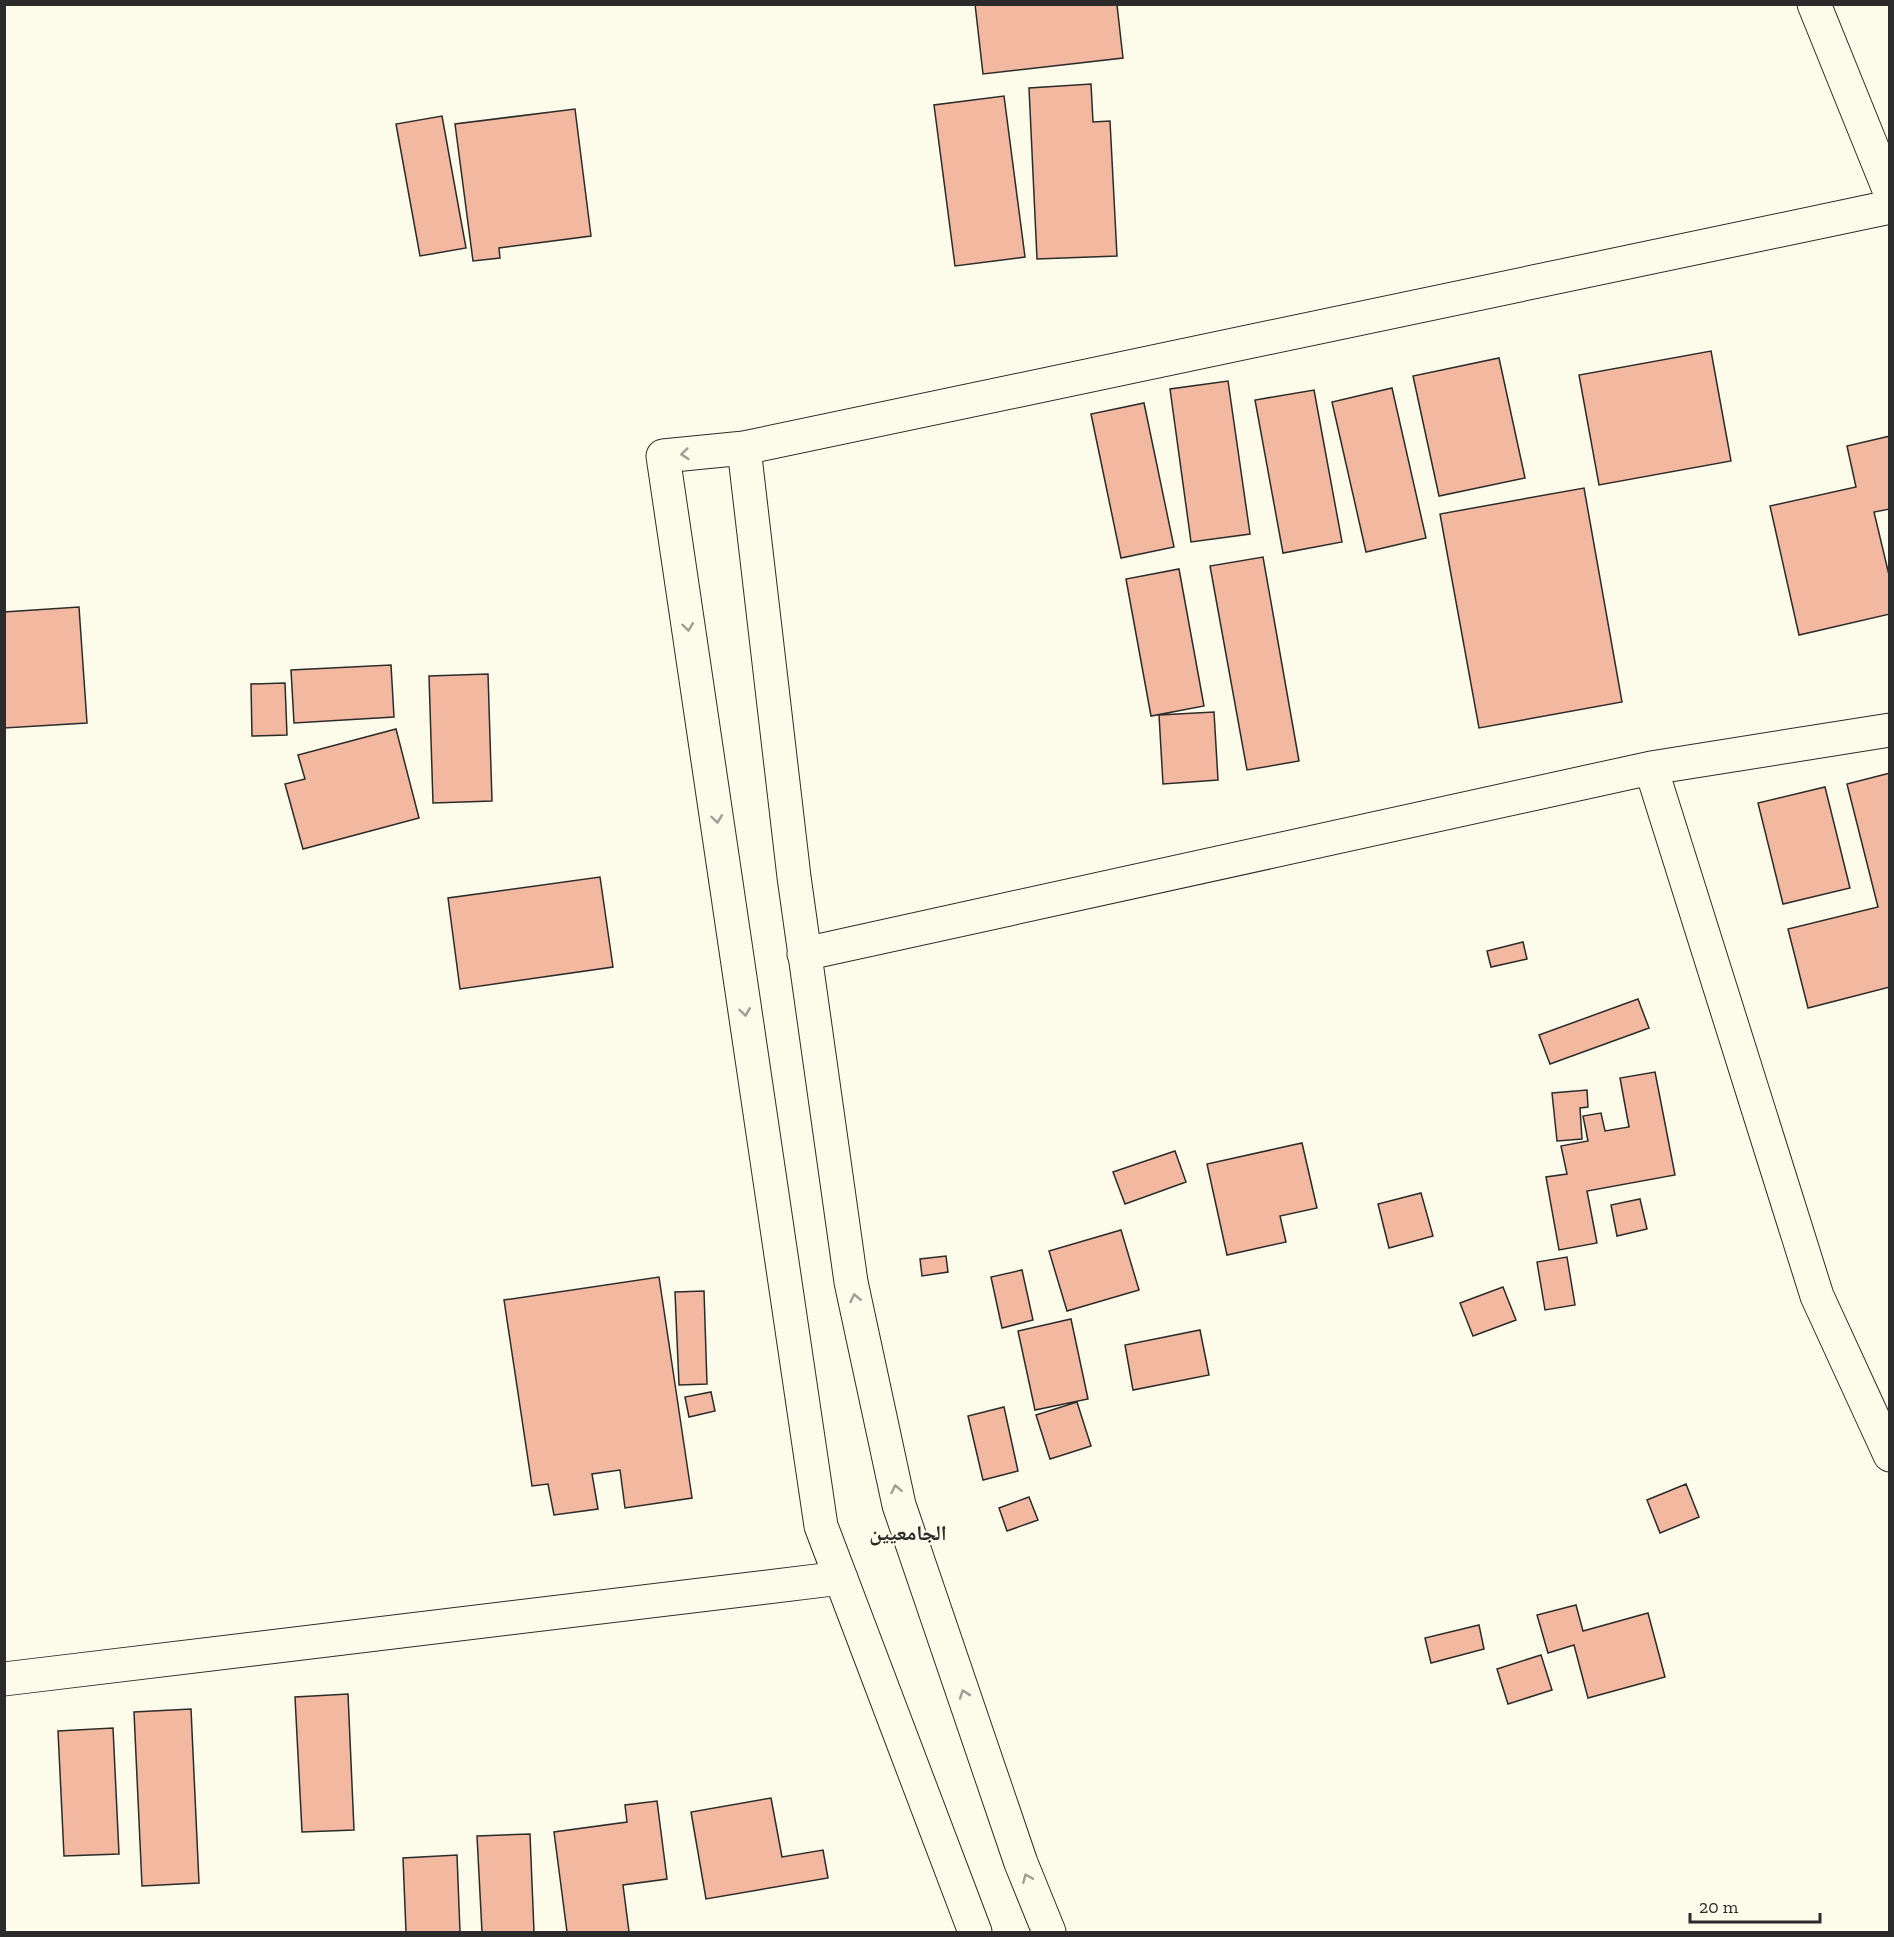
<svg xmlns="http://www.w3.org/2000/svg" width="1894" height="1937" viewBox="0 0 1894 1937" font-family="'Zilla Slab','Noto Naskh Arabic',serif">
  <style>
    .building { fill: #f2b8a0; stroke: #2b2b2b; stroke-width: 1.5 }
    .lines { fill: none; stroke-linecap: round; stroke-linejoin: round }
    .minor-casing { stroke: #2b2b2b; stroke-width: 35 }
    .minor { stroke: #fdfbea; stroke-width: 33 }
    .oneway { stroke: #9e9d94 }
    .labels { text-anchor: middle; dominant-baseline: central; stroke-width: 4.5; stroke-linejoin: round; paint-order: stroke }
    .neighbourhood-label { font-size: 21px; font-weight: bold; fill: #2b2b2b; stroke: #fdfbea }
  </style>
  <rect width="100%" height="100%" fill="#fdfbea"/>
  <path class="building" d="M975,4L1117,5L1123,58L983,74Z
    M1091,84L1093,122L1110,121L1117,256L1037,259L1029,88Z
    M1004,96L1025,257L955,266L934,105Z
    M575,109L591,236L499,248L500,258L473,261L455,124Z
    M442,116L466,248L420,256L396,124Z
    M1711,351L1731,461L1599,485L1579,375Z
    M1499,358L1525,478L1439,496L1413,376Z
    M1228,381L1250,534L1191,542L1170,389Z
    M1392,388L1426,538L1366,552L1332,402Z
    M1314,390L1342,542L1283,553L1255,400Z
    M1144,403L1174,547L1121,558L1091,414Z
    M1890,436V509L1874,512L1890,579V614L1799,635L1770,506L1856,487L1847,446Z
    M1584,488L1622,702L1479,728L1440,514Z
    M1263,557L1299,761L1247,770L1210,566Z
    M1179,569L1204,706L1151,716L1126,579Z
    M79,607L87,723L4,728V612Z
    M391,665L394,717L294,723L291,670Z
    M488,674L492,801L433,803L429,676Z
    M285,683L287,735L252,736L251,684Z
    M1214,712L1218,780L1163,784L1159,715Z
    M396,729L419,818L303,849L285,784L305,779L298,755Z
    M1890,773V987L1808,1008L1788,929L1878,907L1847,784Z
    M1825,787L1850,888L1783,904L1758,803Z
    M600,877L613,967L460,989L448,898Z
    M1523,942L1527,959L1491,967L1487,951Z
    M1638,999L1649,1028L1550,1064L1539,1035Z
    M1655,1072L1675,1175L1587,1191L1597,1243L1559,1250L1546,1177L1567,1174L1561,1146L1588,1141L1583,1116L1601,1113L1605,1131L1629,1127L1620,1078Z
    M1587,1090L1588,1107L1580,1108L1582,1139L1557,1141L1552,1093Z
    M1302,1143L1317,1208L1280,1216L1286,1242L1227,1255L1207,1164Z
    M1175,1151L1186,1182L1125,1204L1113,1172Z
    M1421,1193L1433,1236L1389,1248L1378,1204Z
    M1640,1199L1647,1229L1617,1236L1611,1205Z
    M1121,1230L1139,1290L1067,1311L1049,1251Z
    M946,1256L948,1272L922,1276L920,1259Z
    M1567,1257L1575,1305L1545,1310L1537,1262Z
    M1022,1270L1033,1320L1002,1328L991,1277Z
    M659,1277L692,1498L625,1508L620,1470L592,1474L598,1509L554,1515L548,1484L532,1486L504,1300Z
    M1503,1287L1516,1320L1473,1336L1460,1303Z
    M704,1291L707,1384L679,1385L675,1292Z
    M1071,1319L1088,1399L1035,1410L1018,1331Z
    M1200,1330L1209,1375L1133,1390L1125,1345Z
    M711,1392L715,1411L689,1417L685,1397Z
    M1077,1402L1091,1446L1050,1459L1036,1415Z
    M1004,1407L1018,1471L983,1480L968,1416Z
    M1686,1484L1699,1517L1660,1533L1647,1500Z
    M1029,1497L1038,1520L1007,1531L999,1508Z
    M1576,1605L1583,1631L1648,1613L1665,1677L1588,1698L1574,1645L1548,1653L1537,1615Z
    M1479,1625L1484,1649L1431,1663L1425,1638Z
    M1541,1655L1552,1690L1508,1704L1497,1669Z
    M348,1694L354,1830L302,1832L295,1697Z
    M191,1709L199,1883L142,1886L134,1712Z
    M113,1728L119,1854L64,1856L58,1731Z
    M771,1798L782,1857L823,1850L828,1878L706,1899L691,1812Z
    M657,1801L667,1879L623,1885L629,1932H567L554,1832L627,1822L625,1805Z
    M530,1834L534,1932H482L477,1836Z
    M457,1855L460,1932H406L403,1858Z"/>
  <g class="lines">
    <defs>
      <path id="minor" d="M1814,4L1890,192
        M744,448L794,877L851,1282L899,1505L1021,1863L1049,1932
        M1651,768L1817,1296L1890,1455
        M804,954L1651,768L1890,730
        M4,1679L841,1578
        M975,1932L821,1526L663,456L744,448L1890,207"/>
    </defs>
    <use href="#minor" class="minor-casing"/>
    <use href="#minor" class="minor"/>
  </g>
  <defs><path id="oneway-chevron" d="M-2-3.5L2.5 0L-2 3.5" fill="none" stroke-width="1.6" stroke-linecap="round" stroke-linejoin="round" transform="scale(1.5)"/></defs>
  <g class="oneway">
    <use href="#oneway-chevron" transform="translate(685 454) rotate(174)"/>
    <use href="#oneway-chevron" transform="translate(688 627) rotate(82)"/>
    <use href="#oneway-chevron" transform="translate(717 819) rotate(82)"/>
    <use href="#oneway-chevron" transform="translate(745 1012) rotate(82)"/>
    <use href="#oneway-chevron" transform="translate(855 1298) rotate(-102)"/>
    <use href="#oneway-chevron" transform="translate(896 1489) rotate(-102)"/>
    <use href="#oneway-chevron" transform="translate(964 1694) rotate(-109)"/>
    <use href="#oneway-chevron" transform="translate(1027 1878) rotate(-112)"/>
  </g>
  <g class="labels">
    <g class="neighbourhood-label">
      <text x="908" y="1532">الجامعيين</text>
    </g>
  </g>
  <rect width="1894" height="1937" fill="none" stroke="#2b2b2b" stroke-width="12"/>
  <path d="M1690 1913v9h130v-9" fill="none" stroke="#2b2b2b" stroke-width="3"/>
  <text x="1699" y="1913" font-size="18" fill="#2b2b2b" stroke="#fdfbea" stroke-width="4.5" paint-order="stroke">20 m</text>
</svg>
